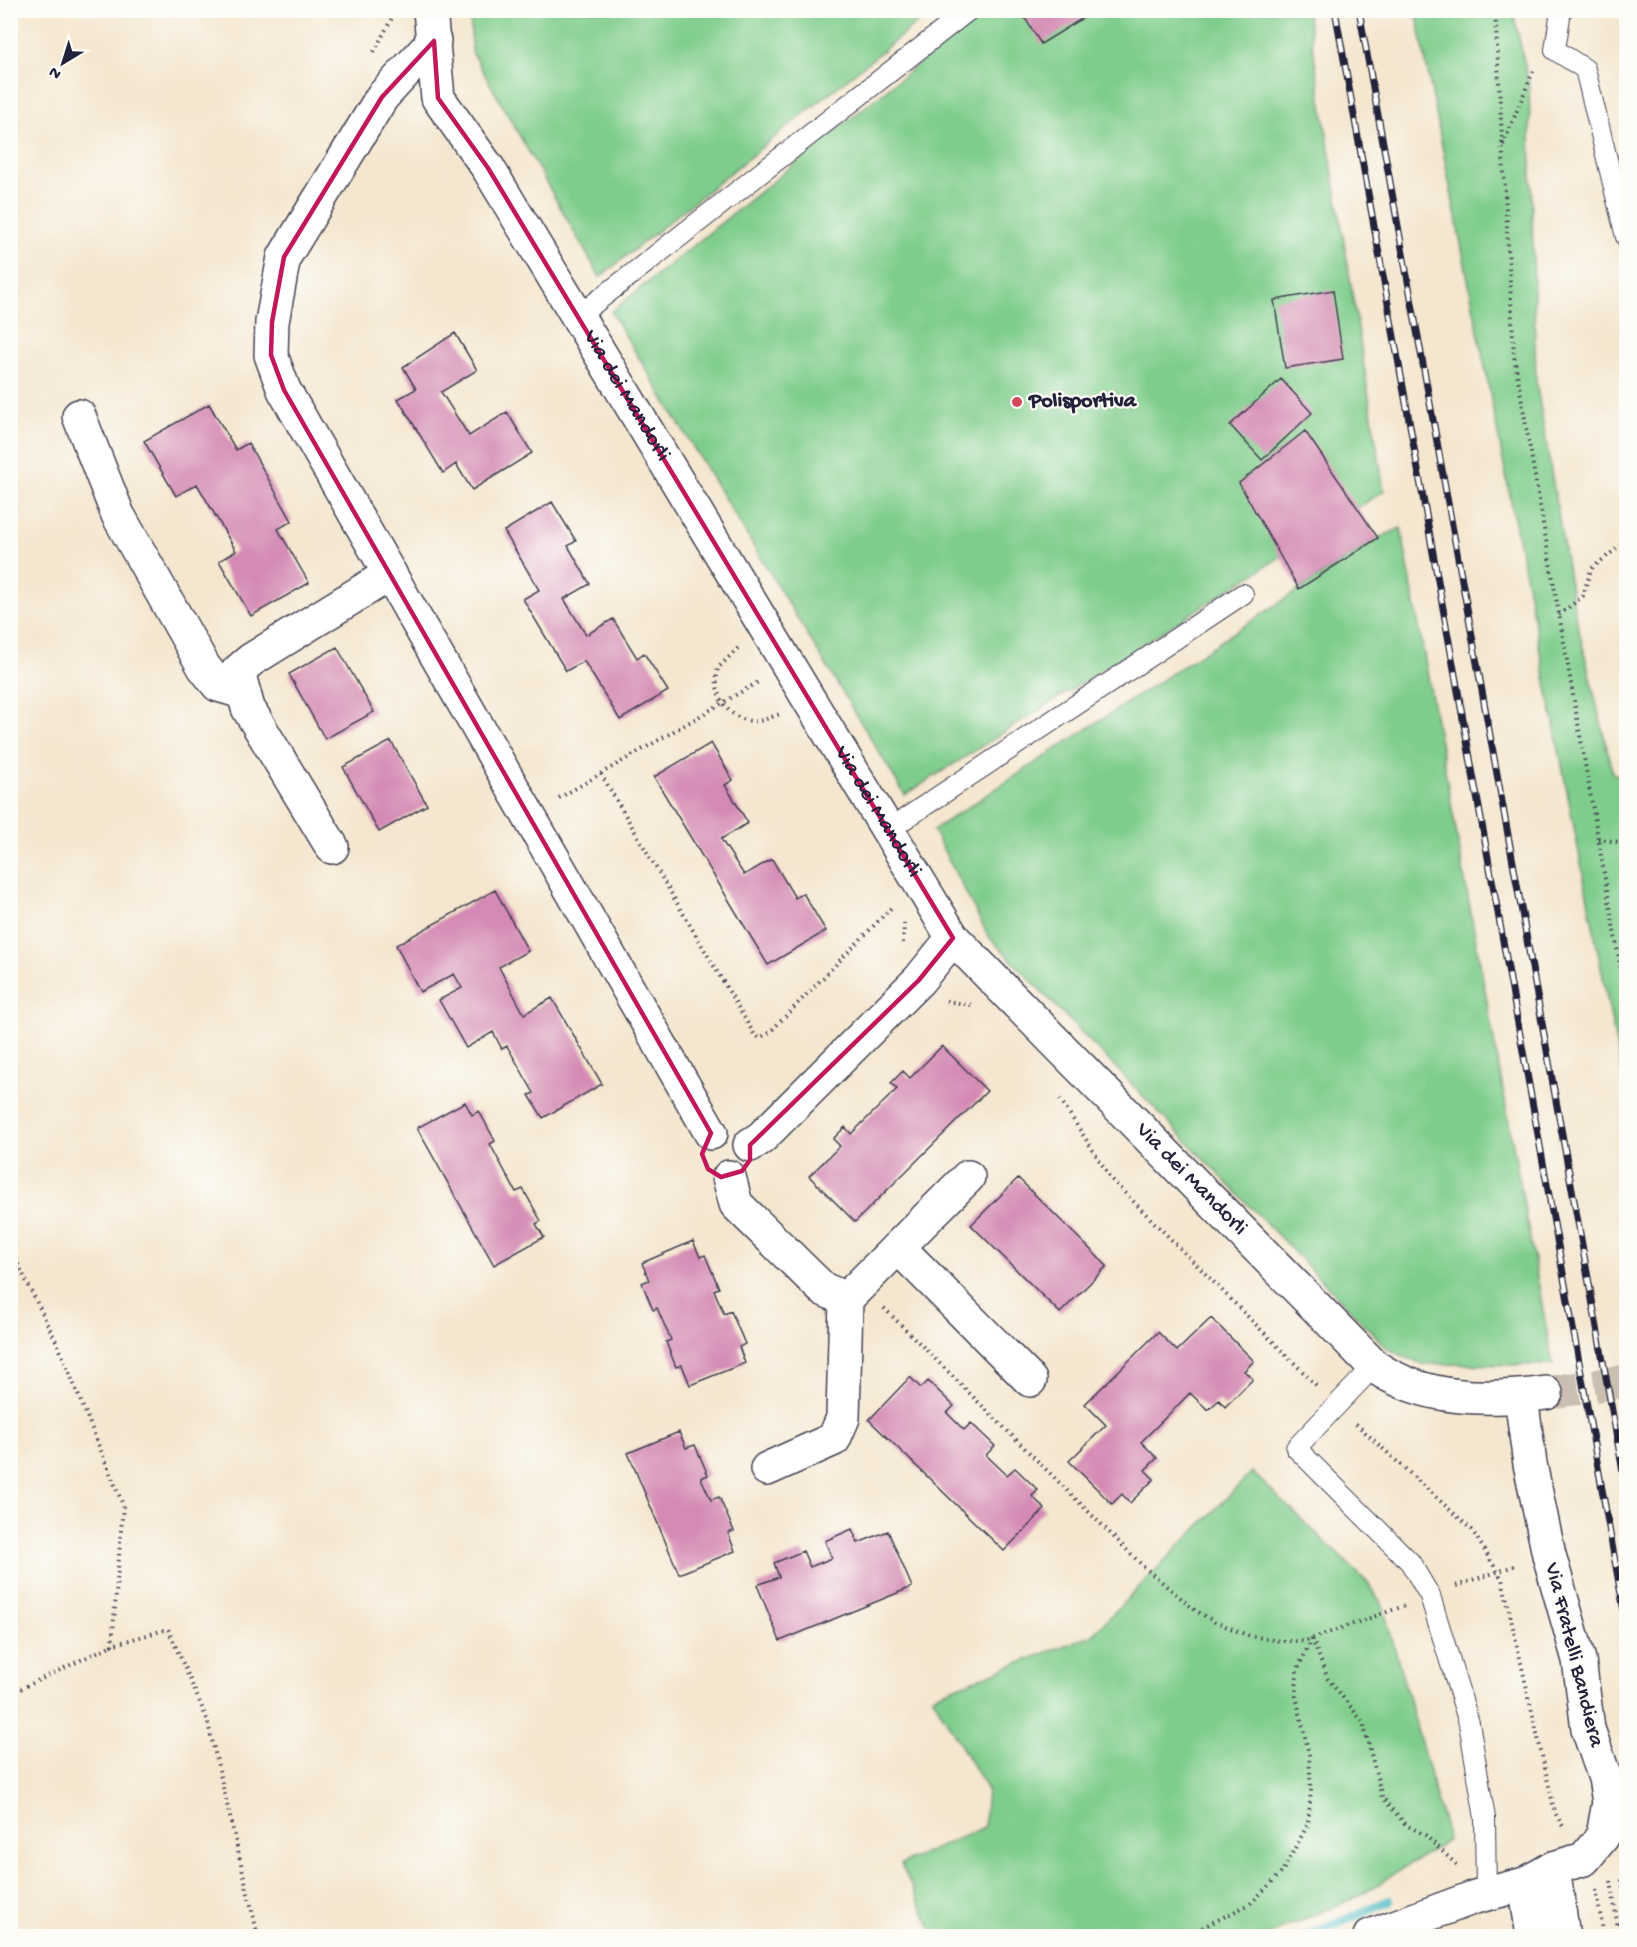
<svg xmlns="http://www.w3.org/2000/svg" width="1637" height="1947" viewBox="0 0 1637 1947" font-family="'Gochi Hand',sans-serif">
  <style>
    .green { fill: #7fcd8c; stroke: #507864; stroke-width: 1.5 }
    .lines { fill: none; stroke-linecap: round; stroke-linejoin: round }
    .stream { stroke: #4cbac5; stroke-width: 10 }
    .building { fill: #d48ab4 }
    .street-tunnel { stroke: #cabfb1; stroke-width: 33; stroke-dasharray: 33 16; stroke-linecap: butt }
    .lane-casing { stroke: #423f51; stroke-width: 22 }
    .street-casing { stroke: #423f51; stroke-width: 36 }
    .path { stroke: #423f51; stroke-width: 4; stroke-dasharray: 1.5 4.5; stroke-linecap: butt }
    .lane { stroke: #fff; stroke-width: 20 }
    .street { stroke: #fff; stroke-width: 33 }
    .rail-casing { stroke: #22223b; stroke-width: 7 }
    .rail { stroke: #fdfcf7; stroke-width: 4.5; stroke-dasharray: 14; stroke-linecap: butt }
    .marked { fill: none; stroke: #c2185b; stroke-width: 4.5; stroke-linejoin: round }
    .poi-dot { fill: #d1495b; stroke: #fdfcf7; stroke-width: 2 }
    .labels { text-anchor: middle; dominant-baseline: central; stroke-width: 4.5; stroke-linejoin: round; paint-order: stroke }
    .street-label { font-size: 22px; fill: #22223b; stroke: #fdfcf7 }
    .poi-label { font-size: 22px; font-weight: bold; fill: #22223b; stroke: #fdfcf7; text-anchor: start }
  </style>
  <rect width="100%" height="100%" fill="#fdfcf7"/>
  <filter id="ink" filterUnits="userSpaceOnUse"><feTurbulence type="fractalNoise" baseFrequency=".0167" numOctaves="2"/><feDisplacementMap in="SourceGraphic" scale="12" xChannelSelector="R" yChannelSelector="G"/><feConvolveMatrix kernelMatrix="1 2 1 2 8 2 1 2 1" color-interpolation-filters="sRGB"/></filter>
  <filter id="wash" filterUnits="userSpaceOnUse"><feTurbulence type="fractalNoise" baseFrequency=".008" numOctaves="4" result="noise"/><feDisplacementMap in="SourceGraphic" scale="24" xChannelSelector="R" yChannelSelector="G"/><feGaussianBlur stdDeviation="1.35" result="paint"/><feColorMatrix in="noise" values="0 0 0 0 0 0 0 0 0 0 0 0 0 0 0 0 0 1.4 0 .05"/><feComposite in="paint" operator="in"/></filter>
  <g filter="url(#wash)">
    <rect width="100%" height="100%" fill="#f4e6cf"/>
    <path class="green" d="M470,11V10L932,11L600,277L472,52Z
      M984,11H1307L1384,491L905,795L611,312Z
      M1416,11H1513L1529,84L1536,381L1574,609L1613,774L1626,776V1096Z
      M1401,528L1553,1365L1420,1364L1388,1349L989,937L933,830L1378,538Z
      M1252,1472L1369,1584L1383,1606L1448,1840L1363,1894L1266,1936H935L901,1864L984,1827L987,1790L932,1696L1092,1635Z"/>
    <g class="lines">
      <path class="stream" d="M1308,1936L1389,1901"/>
    </g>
    <g id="blocks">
      <path class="building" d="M1020,10H1096L1041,44Z
        M1333,290L1343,359L1285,368L1274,300Z
        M455,333L477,370L441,392L469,436L507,412L532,453L472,490L456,464L443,473L398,399L416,389L403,367Z
        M1281,379L1312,413L1262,460L1230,425Z
        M209,404L236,450L248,443L292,521L278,529L309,583L251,616L219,561L236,551L197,484L176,496L144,441Z
        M1305,431L1378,538L1299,589L1239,483Z
        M552,502L576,541L568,546L590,584L564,599L586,635L613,619L637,658L644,653L668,691L620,720L584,661L566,671L523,599L539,590L504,531Z
        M337,647L374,712L325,739L289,674Z
        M391,741L427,805L379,832L343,767Z
        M711,743L733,780L725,785L748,823L721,839L744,875L772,859L795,898L803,893L826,931L768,965L654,777Z
        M495,890L528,951L499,967L524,1014L552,998L602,1084L543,1118L529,1095L534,1093L507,1046L502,1049L493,1032L466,1048L439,1000L462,988L454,974L420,992L396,945Z
        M942,1046L987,1091L855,1222L809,1176L840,1146L833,1139L845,1127L851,1134L897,1089L891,1083L903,1071L910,1078Z
        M465,1102L472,1115L479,1111L495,1141L490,1144L516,1192L523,1189L541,1221L536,1224L544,1237L494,1265L417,1128Z
        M1018,1178L1107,1266L1060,1313L971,1225Z
        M693,1241L700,1257L705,1255L719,1288L714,1290L724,1314L731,1311L745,1344L739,1347L745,1363L690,1385L682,1365L676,1367L666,1342L671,1340L657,1308L653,1310L642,1283L649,1280L642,1263Z
        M1211,1318L1254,1361L1244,1371L1253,1379L1225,1407L1219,1400L1208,1410L1190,1393L1141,1442L1157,1458L1145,1470L1154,1479L1130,1503L1122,1494L1112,1504L1069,1461L1106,1425L1085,1404L1158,1332L1177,1351Z
        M910,1377L921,1388L928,1381L954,1406L947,1413L964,1430L971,1423L995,1446L986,1455L1007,1475L1015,1468L1038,1490L1032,1496L1045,1509L1004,1551L869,1420Z
        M679,1432L686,1448L695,1445L708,1475L701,1478L711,1500L719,1497L734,1531L728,1533L735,1551L679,1574L628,1453Z
        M852,1529L858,1543L888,1531L912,1587L780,1641L757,1585L779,1577L774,1563L803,1551L810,1567L832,1558L825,1541Z"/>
    </g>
  </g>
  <g filter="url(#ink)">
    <use href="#blocks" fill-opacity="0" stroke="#423f51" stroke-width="1.5"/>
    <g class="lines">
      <path class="street-tunnel" d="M1546,1393L1626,1381"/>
      <defs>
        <path id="lane" d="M1561,10L1555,50L1585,69L1626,237
          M577,317L969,10
          M888,830L1243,594
          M1374,1366L1296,1448L1410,1562L1430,1596L1469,1723L1485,1818L1486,1895"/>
        <g id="street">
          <path id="s1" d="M430,10L438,98L488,168L953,938L1374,1366C1424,1401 1488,1401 1546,1393"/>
          <path d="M434,41L382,97L284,257L272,322L271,355L284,390L711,1133"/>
          <path d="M79,416L118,515L204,667L218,685L242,692"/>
          <path d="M332,847L248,708L238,671L251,660L390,574"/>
          <path d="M750,1145L761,1138L919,980L953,938"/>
          <path d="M729,1177L736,1204L823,1289L846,1299L843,1418L834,1439L767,1469"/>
          <path d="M898,1247L1030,1380"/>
          <path d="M846,1299L968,1177"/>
          <path d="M1553,1868L1563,1936"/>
          <path d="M1525,1884L1533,1936"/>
          <path d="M1370,1936L1475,1897L1525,1884L1553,1868L1584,1859L1603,1836L1609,1802L1605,1778L1588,1729L1579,1660L1549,1555L1530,1464L1521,1397"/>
        </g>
      </defs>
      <use href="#lane" class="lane-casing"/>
      <use href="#street" class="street-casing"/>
      <path class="path" d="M1495,10L1514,356L1626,999
        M374,52L394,14
        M1503,145L1534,69
        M1559,615L1583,596L1591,569L1626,541
        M738,648L718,668C712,692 725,718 752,721C761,722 771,717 780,714
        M601,774L754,1034L760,1038L770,1032L893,906
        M559,798L760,681
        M1598,839L1626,843
        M903,943L904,923
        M946,1001L971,1005
        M1060,1099L1112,1180L1318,1387
        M10,1248L58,1345L123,1505L112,1645L168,1629L207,1719L258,1936
        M884,1308L1144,1567L1195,1610L1215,1622L1250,1636L1280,1641H1305L1404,1606
        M1356,1424L1472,1530L1502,1579L1555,1813L1564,1828
        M1456,1586L1517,1565
        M1312,1639L1328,1679L1363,1722L1382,1797L1406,1825L1425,1835L1459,1867
        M10,1694L112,1645
        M1625,1868L1622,1881L1626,1909
        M1611,1881L1619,1936
        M1596,1890L1604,1936
        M1138,1936H1185L1250,1904L1282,1872L1308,1824L1311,1791L1309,1755L1296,1696L1297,1670L1312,1639"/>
      <use href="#lane" class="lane"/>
      <use href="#street" class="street"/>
      <defs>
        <path id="rail" d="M1335,10L1626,1622
          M1359,10L1626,1488"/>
      </defs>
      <use href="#rail" class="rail-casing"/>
      <use href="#rail" class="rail"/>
    </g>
  </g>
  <path class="marked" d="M434,41L438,98L488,168L953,938L919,980L750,1145V1160L742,1171L721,1177L708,1169L702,1154L711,1133L284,390L271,355L272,322L284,257L382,97Z"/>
  <circle class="poi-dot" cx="1017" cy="402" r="6"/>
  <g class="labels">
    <g class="street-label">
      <text stroke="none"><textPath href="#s1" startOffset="441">Via dei Mandorli</textPath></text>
      <text stroke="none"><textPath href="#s1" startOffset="927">Via dei Mandorli</textPath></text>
      <text stroke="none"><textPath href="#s1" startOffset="1413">Via dei Mandorli</textPath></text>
      <text transform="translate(1573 1655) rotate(76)">Via Fratelli Bandiera</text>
    </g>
    <g class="poi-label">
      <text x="1029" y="402">Polisportiva</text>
    </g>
  </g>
  <rect width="1637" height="1947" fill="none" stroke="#fdfcf7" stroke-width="36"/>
  <g transform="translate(63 63) rotate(218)" stroke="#fdfcf7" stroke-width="4.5" paint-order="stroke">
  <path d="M0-4.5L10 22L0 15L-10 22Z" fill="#22223b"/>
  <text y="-9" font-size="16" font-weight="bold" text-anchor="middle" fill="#22223b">N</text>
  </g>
</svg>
